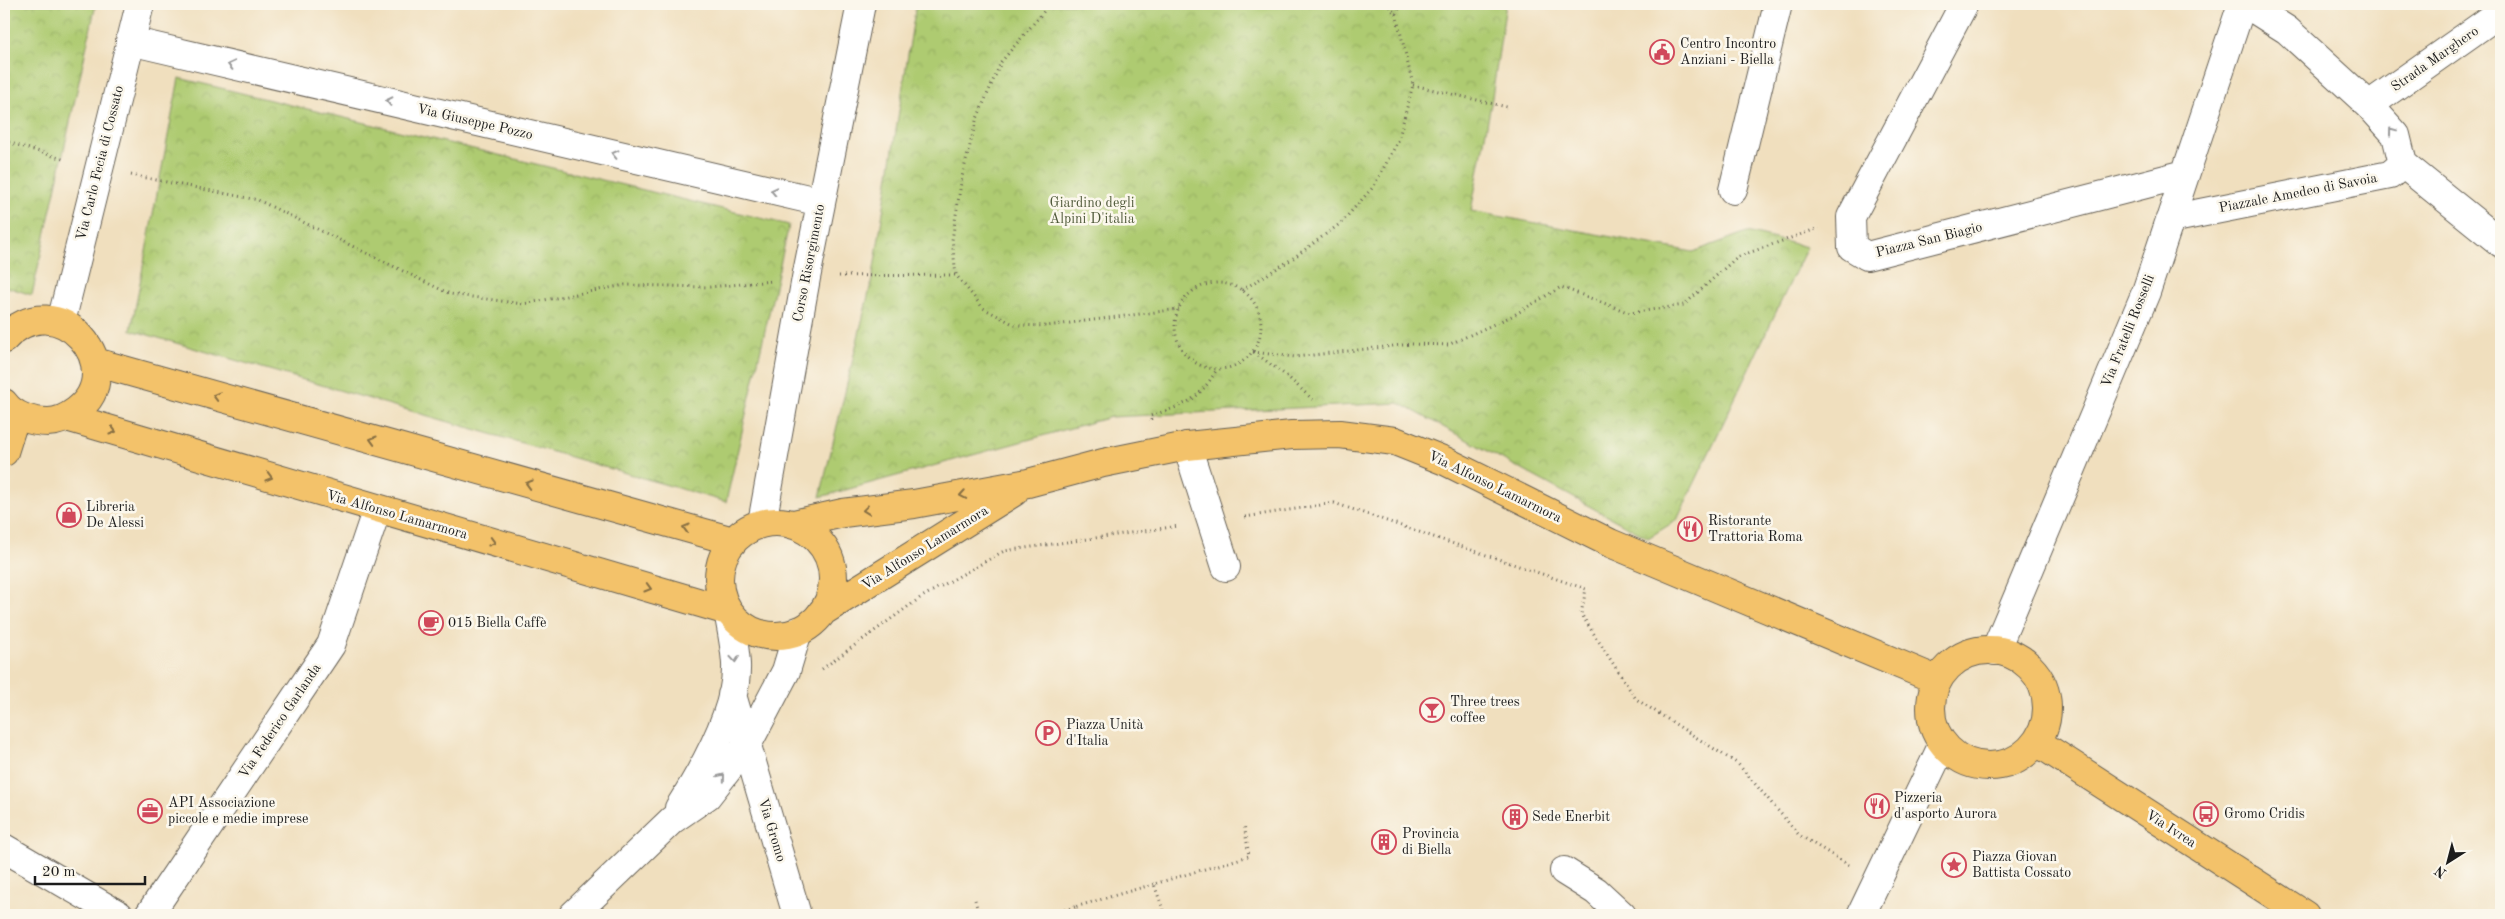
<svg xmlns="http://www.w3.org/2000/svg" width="2505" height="919" viewBox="0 0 2505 919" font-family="'Old Standard TT',serif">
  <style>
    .park { fill: url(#park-crowns); stroke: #657446 }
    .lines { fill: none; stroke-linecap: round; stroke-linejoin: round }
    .minor-casing { stroke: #666055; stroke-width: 30 }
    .major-casing { stroke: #666055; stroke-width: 30 }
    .path { stroke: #666055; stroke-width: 3; stroke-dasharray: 1 4; stroke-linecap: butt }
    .minor { stroke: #fff; stroke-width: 28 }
    .major { stroke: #f3c26a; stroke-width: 28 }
    .oneway { stroke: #999 }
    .oneway2 { stroke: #886f43 }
    .labels { text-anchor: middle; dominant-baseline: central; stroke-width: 5; stroke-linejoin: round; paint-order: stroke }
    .poi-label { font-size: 14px; fill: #1c1c1c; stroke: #fbf7ec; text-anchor: start }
    .street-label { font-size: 14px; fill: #1c1c1c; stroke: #fbf7ec }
    .park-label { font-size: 14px; fill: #4f593a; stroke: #fbf7ec }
  </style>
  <defs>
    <pattern id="park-crowns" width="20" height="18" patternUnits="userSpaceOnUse" patternTransform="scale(1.25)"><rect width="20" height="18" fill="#aecb71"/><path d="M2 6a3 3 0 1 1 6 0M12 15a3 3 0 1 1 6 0" fill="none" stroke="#95ae61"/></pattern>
  </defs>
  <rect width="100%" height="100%" fill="#fbf7ec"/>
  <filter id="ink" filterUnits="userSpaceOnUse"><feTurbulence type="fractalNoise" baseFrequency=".02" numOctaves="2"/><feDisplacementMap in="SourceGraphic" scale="10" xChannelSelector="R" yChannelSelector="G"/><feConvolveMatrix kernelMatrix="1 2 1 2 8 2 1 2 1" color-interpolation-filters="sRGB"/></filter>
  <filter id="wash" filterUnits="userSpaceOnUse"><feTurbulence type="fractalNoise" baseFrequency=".0096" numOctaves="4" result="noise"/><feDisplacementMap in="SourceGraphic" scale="20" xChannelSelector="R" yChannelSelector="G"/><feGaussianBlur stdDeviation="1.12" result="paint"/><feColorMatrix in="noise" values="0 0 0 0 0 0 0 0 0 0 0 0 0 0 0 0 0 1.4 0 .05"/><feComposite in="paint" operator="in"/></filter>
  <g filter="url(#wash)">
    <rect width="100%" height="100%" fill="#f0dfbe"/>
    <path class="park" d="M4,4H96L32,295L4,286Z
      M916,4H1506L1491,104L1471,211L1693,252L1747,232L1807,247L1677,520L1648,538L1399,403L1111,417L820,497L873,275Z
      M179,78L789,225L726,502L131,330Z"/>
  </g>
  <g filter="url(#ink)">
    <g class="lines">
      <defs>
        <path id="minor" d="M1964,4L1851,217L1852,247L1867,256L2185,174
          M130,41L821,202
          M2369,105L2501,12
          M2403,164L2501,243
          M1733,190L1778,4
          M2170,219L2390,175L2403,164L2396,135L2369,105L2287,30L2246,4
          M61,322L140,4
          M1187,446L1226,567
          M762,523L806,278L861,4
          M1995,651L2146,292L2242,4
          M732,695L797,915
          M679,808C703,770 738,710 736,664C735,646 731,628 728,611
          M4,848L119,915
          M1564,871L1596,891L1622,915
          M149,915L331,645L377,509
          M573,915L672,820L707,796L747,745L786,671L798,631
          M1861,915L1943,744"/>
        <path id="major" d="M4,339C58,280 132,370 76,411C68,417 58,422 48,422C32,422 13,416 4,403
          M95,362L733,541
          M67,417L728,611
          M4,452L16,414
          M719 579a57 57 0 1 1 114 0a57 57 0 1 1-114 0Z
          M794,524L843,513L914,504L1028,483L1103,463L1187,446L1292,435L1340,434L1395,441L1445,461L1610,543L1937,680
          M822,612L1014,492
          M1931 708a58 58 0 1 1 116 0a58 58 0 1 1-116 0Z
          M2037,742L2305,915"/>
      </defs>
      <use href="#minor" class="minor-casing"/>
      <use href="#major" class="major-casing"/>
      <path class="path" d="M1050,4L1001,62L976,121L962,177L952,240L956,275L983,308L1015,325L1047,326L1179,309
        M1396,14L1402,4
        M1413,85L1507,107
        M4,141L66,160
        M131,175L258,200L450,294L523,304L625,285L710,287L773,281
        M839,276L956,275
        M1175 326a43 43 0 1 1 86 0a43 43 0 1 1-86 0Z
        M1242,290L1292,259L1341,223L1374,186L1398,141L1413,85L1396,14L1386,4
        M1253,352L1295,357L1411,344L1448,345L1514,315L1561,287L1630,313L1684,305L1737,257L1819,228
        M1254,352L1288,377L1313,400
        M1151,420L1150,416C1186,404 1197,403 1217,369
        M1245,517L1334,503L1586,589L1581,614L1636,699L1738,764L1799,835L1849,865
        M822,669L920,598L1004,551L1179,526
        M975,900L979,915
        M1045,915L1075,907
        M1078,915L1075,907L1154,884
        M1165,915L1154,884L1249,856L1244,824"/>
      <use href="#minor" class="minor"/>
      <use href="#major" class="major"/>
    </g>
    <defs><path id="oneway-chevron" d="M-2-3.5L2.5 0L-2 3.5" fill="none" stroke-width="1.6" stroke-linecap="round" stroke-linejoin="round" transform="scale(1.25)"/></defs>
    <g class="oneway">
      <use href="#oneway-chevron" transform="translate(231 65) rotate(-167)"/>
      <use href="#oneway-chevron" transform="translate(389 101) rotate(-167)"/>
      <use href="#oneway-chevron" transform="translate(2392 131) rotate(-127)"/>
      <use href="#oneway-chevron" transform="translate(615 154) rotate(-167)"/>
      <use href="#oneway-chevron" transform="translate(774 191) rotate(-167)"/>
      <use href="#oneway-chevron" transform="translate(735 659) rotate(85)"/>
      <use href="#oneway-chevron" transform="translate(722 777) rotate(-51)"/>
    </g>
    <g class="oneway2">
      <use href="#oneway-chevron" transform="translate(216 396) rotate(-164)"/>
      <use href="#oneway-chevron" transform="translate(113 431) rotate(16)"/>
      <use href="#oneway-chevron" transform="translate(373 440) rotate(-164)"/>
      <use href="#oneway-chevron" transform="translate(269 477) rotate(16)"/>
      <use href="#oneway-chevron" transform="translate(529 484) rotate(-164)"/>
      <use href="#oneway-chevron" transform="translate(963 495) rotate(170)"/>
      <use href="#oneway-chevron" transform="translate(866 510) rotate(173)"/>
      <use href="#oneway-chevron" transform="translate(686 528) rotate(-164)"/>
      <use href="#oneway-chevron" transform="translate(492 542) rotate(16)"/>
      <use href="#oneway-chevron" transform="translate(648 588) rotate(16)"/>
    </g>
  </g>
  <defs>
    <symbol id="civic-ring" viewBox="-11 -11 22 22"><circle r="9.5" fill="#fbf7ec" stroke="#d1495b" stroke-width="1.5"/><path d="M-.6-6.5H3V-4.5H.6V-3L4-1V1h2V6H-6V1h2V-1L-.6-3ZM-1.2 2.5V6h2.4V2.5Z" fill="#d1495b"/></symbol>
    <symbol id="shop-ring" viewBox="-11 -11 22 22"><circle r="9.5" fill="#fbf7ec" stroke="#d1495b" stroke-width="1.5"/><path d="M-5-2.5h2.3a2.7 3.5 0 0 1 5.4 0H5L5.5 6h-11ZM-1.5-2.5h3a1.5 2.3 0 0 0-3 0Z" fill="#d1495b"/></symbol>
    <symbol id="restaurant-ring" viewBox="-11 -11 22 22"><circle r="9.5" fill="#fbf7ec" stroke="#d1495b" stroke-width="1.5"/><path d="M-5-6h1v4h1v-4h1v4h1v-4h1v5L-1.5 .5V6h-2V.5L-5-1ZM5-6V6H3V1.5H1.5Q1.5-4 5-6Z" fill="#d1495b"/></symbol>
    <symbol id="cafe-ring" viewBox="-11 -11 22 22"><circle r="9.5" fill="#fbf7ec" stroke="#d1495b" stroke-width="1.5"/><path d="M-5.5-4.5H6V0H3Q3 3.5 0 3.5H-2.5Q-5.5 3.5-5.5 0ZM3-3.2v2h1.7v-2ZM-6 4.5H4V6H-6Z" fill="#d1495b"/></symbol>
    <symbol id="bar-ring" viewBox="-11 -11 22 22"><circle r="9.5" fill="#fbf7ec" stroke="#d1495b" stroke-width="1.5"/><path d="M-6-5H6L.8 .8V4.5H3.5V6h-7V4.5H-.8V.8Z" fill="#d1495b"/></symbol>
    <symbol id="parking-ring" viewBox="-11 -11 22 22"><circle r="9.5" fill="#fbf7ec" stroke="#d1495b" stroke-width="1.5"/><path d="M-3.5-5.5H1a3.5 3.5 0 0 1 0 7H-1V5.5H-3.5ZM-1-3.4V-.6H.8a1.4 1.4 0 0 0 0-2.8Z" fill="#d1495b"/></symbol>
    <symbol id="office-ring" viewBox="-11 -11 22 22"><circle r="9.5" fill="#fbf7ec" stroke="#d1495b" stroke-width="1.5"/><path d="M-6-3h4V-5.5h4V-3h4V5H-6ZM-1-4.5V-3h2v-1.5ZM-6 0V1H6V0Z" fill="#d1495b"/></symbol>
    <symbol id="bus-ring" viewBox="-11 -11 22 22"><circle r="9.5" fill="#fbf7ec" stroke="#d1495b" stroke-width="1.5"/><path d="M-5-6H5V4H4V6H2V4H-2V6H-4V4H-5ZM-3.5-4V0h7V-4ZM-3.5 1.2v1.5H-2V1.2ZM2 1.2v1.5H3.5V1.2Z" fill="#d1495b"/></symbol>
    <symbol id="building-ring" viewBox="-11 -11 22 22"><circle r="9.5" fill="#fbf7ec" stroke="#d1495b" stroke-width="1.5"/><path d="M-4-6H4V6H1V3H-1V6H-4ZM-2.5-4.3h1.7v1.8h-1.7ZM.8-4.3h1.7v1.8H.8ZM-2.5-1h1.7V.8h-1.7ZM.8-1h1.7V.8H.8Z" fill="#d1495b"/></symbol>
    <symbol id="sight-ring" viewBox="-11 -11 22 22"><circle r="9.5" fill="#fbf7ec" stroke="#d1495b" stroke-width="1.5"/><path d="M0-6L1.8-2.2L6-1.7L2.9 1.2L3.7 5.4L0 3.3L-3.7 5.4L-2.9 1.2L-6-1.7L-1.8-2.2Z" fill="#d1495b"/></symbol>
  </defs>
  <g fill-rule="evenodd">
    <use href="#civic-ring" x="1648" y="38" width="28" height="28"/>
    <use href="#shop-ring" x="55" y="501" width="28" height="28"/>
    <use href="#restaurant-ring" x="1676" y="515" width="28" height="28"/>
    <use href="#cafe-ring" x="417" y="609" width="28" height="28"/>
    <use href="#bar-ring" x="1418" y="696" width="28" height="28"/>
    <use href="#parking-ring" x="1034" y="719" width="28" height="28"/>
    <use href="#restaurant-ring" x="1863" y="792" width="28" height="28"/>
    <use href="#office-ring" x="136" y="797" width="28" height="28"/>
    <use href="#bus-ring" x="2192" y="800" width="28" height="28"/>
    <use href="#building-ring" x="1501" y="803" width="28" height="28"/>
    <use href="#building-ring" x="1370" y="828" width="28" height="28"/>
    <use href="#sight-ring" x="1940" y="851" width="28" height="28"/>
  </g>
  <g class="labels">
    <g class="poi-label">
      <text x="1680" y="44">Centro Incontro<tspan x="1680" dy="16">Anziani - Biella</tspan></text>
      <text x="86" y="507">Libreria<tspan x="86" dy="16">De Alessi</tspan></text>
      <text x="1708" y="521">Ristorante<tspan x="1708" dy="16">Trattoria Roma</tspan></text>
      <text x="448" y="623">015 Biella Caffè</text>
      <text x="1450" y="702">Three trees<tspan x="1450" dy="16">coffee</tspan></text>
      <text x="1066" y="725">Piazza Unità<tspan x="1066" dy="16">d'Italia</tspan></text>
      <text x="1894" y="798">Pizzeria<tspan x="1894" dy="16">d'asporto Aurora</tspan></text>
      <text x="168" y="803">API Associazione<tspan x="168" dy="16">piccole e medie imprese</tspan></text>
      <text x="2224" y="814">Gromo Cridis</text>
      <text x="1532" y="817">Sede Enerbit</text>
      <text x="1402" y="834">Provincia<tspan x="1402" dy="16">di Biella</tspan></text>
      <text x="1972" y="857">Piazza Giovan<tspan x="1972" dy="16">Battista Cossato</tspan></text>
    </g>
    <g class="street-label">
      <text transform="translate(2435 59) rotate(-35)">Strada Marghero</text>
      <text transform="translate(475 122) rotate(13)">Via Giuseppe Pozzo</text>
      <text transform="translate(100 163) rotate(-76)">Via Carlo Fecia di Cossato</text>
      <text transform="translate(2298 193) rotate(-11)">Piazzale Amedeo di Savoia</text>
      <text transform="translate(1929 240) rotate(-14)">Piazza San Biagio</text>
      <text transform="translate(809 263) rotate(-79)">Corso Risorgimento</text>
      <text transform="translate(2128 331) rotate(-68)">Via Fratelli Rosselli</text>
      <text transform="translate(1495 487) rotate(26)">Via Alfonso Lamarmora</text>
      <text transform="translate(397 515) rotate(16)">Via Alfonso Lamarmora</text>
      <text transform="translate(925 548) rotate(-32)">Via Alfonso Lamarmora</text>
      <text transform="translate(280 721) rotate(-56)">Via Federico Garlanda</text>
      <text transform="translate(2171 829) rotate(33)">Via Ivrea</text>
      <text transform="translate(772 830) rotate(73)">Via Gromo</text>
    </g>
    <g class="park-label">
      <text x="1092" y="203">Giardino degli<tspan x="1092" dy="16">Alpini D'italia</tspan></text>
    </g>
  </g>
  <rect width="2505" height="919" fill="none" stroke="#fbf7ec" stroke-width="20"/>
  <g transform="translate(2448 862) rotate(216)" stroke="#fbf7ec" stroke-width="4" paint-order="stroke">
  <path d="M0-4L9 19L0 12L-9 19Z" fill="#1c1c1c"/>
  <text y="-8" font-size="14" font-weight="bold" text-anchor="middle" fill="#1c1c1c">N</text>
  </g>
  <path d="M35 876v8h110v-8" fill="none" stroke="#1c1c1c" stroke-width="2.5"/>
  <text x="42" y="876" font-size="15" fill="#1c1c1c" stroke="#fbf7ec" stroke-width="4" paint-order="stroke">20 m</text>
</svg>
